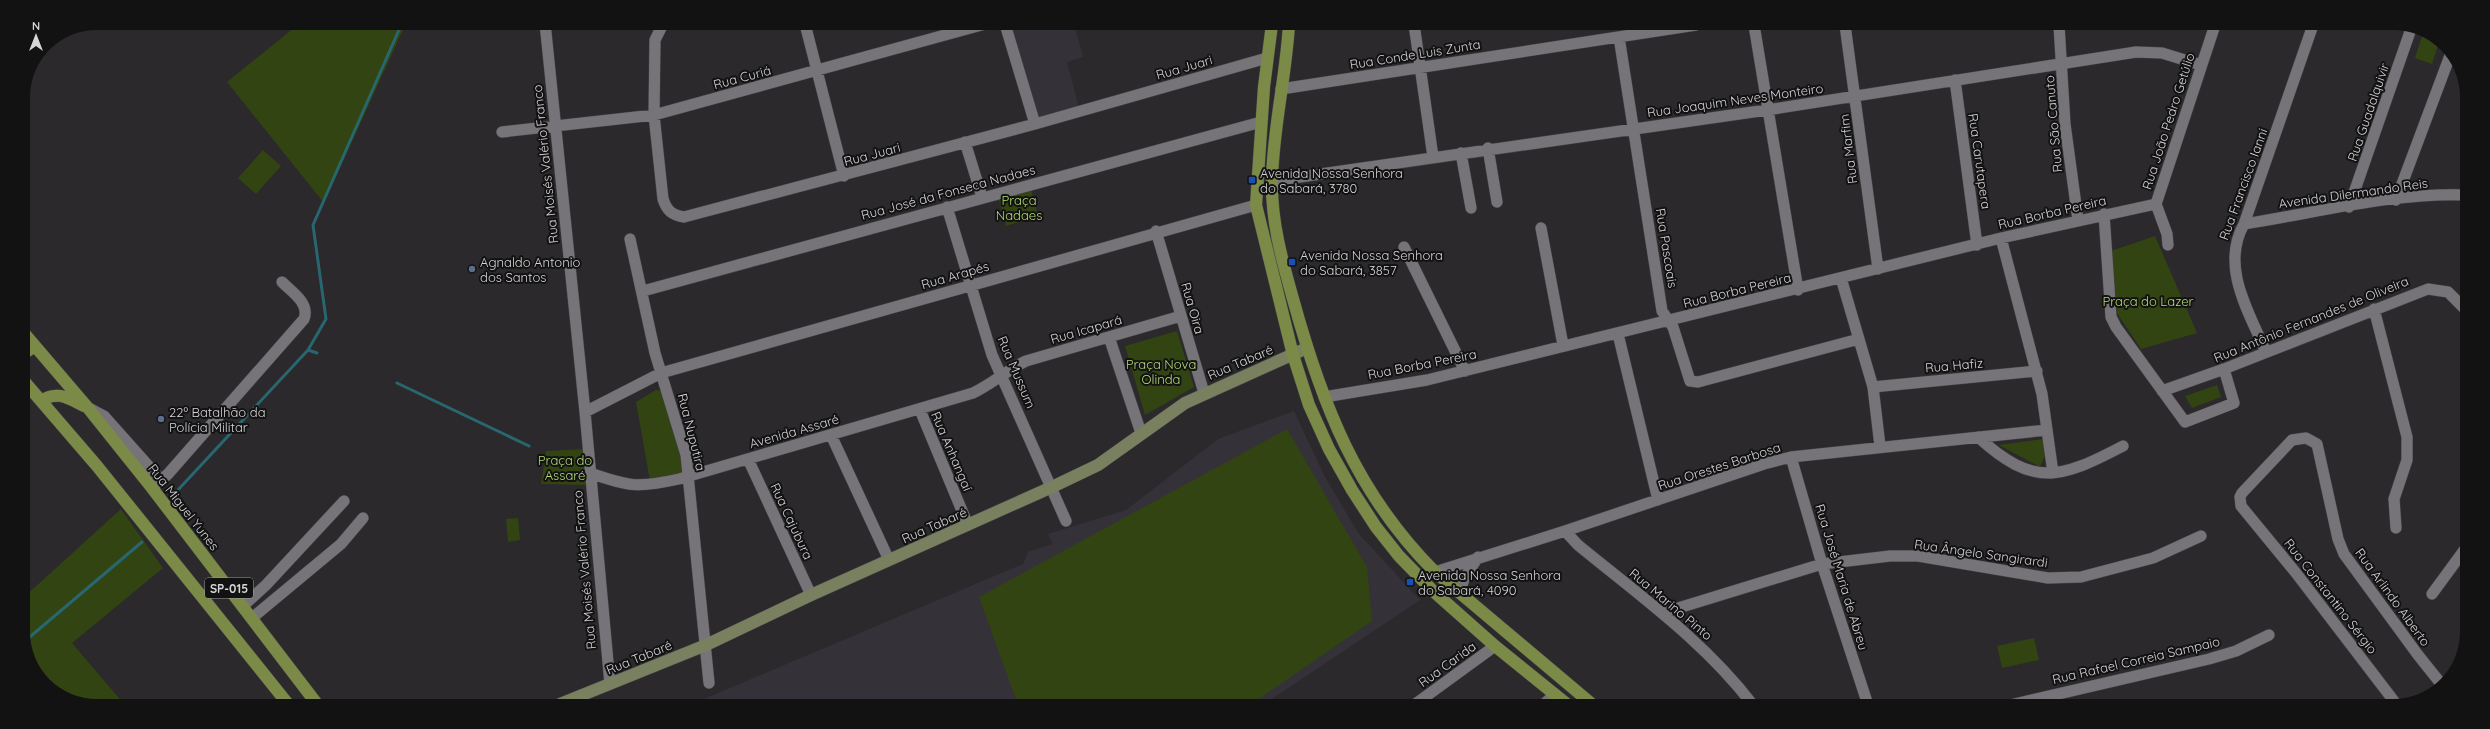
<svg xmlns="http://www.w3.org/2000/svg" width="2490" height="729" viewBox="0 0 2490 729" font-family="Quicksand,sans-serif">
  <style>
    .built { fill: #353139 }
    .green { fill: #324412 }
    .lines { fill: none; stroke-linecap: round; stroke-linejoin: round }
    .stream { stroke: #286670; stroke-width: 3 }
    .street-casing { stroke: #454446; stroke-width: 12 }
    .secondary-casing { stroke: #454446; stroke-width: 13 }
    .primary-casing { stroke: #454446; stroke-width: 13 }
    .street { stroke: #767478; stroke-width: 11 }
    .secondary { stroke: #788060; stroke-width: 12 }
    .primary { stroke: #7b8b47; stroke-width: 12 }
    .transit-dot { fill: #1a4fb4; stroke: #131213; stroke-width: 1.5 }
    .service-dot { fill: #5c6f8a; stroke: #131213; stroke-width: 1.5 }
    .labels { text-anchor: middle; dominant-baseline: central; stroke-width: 4; stroke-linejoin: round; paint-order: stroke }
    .shield { fill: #131213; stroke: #9b9a9c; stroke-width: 1 }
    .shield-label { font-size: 12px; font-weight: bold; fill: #d5d4d6 }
    .street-label { font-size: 13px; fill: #d5d4d6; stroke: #131213 }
    .poi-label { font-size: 13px; fill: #d5d4d6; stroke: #131213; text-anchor: start }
    .park-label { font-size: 13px; fill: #b3db74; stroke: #131213 }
  </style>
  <rect width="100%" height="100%" fill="#2b292c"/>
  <path class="built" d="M1008,24H1074L1083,57L1067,62L1079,108L1038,120Z
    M1294,411L1325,477L1359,534L1420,600L1263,705L692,704L1023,564L1028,552L1053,544L1048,534L1126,510L1218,439Z"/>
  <path class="green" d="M300,23H406L324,203L227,82Z
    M2423,33L2439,42L2432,64L2415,58Z
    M263,150L281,166L256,194L238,178Z
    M1031,189L1038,216L1006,226L999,200Z
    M2155,236L2197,333L2141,349L2117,313L2111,251Z
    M1177,331L1194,387L1145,415L1125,346Z
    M2217,385L2221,397L2192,408L2185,396Z
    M656,390L662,391L683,466L681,475L650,481L636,402Z
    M1287,429L1367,567L1372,621L1250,705H1018L979,597Z
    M2044,439L2046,454L2040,467L1999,445Z
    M586,449L589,485L541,484L546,451Z
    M121,509L163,568L72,643L124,704H78L41,681L23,637V598Z
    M518,518L520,540L508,542L506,519Z
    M2034,638L2039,660L2002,668L1997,646Z"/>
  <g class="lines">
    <path class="stream" d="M308,350L326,319L313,225L402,23
      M397,383L529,446
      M177,491L308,350L317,353
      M25,641L142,542"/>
    <defs>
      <path id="street" d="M545,23L585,412L610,684
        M663,24L655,40L654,115L663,199C667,211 672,215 684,217L1035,124L1267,58
        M805,24L844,176
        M1005,24L1035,124
        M1414,24L1433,157
        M1754,25L1798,290
        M1845,25L1878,269
        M2059,25L2065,124L2078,220
        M1619,37L1662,311L1673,327L1690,381L1698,382L1859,339
        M1955,80L1977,245
        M1281,89L1696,25
        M502,132L654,115L985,24
        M965,142L982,197
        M1488,148L1497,202
        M1461,153L1471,208
        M1272,181L1767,110L2136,52L2162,53L2201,65
        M2396,200L2451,53
        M2156,204L2215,25
        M2156,204L2167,234L2168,245
        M947,207L992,355L1066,521
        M2349,207L2412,26
        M2104,214L2111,317L2116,327L2185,422L2234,403L2224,369
        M2244,224C2315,213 2396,192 2466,195
        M1541,228L1563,345
        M1156,231L1204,393
        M2001,238L2042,394L2053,473
        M630,239L655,353L686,455L709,683
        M1404,247L1465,371
        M1841,278L1873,387L1880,446
        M643,291L1261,122
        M2374,309L2407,437V460L2394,499L2396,528
        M1618,334L1658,500
        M1109,337L1141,433
        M2266,352C2249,312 2220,267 2244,224L2313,25
        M1873,387L2037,371
        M2162,391L2224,369L2428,289L2448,292L2466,310
        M1324,397L1427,380L2001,238L2156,204
        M89,408L104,416L161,480
        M920,410L968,525
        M585,412L661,373L1256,205
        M831,435L889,560
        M1978,437C2034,488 2060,479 2123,446
        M1791,457L1822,564L1868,705
        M748,459L811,595
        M590,473C630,487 638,488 679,479L973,393C992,384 1007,370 1026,361L1181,316
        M152,488L168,474L304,319C310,303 292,292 282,282
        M1565,531L1578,545C1639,595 1705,642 1753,705
        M1435,572L1565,531L1764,464L1791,457L2047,430
        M1460,592L1464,579L1478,557
        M2432,594L2465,549
        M243,606L266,585L344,501
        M1662,613L1822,564L1890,556H1918L2048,578L2081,577L2153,558L2201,536
        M252,618L341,544L363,518
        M1414,705L1495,646
        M1543,705L1555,694
        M2397,705L2296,573L2241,506L2240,497L2242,493L2292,440L2306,438L2317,444L2338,539L2344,554L2418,655L2442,685
        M2006,706L2209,659L2236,651L2269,635"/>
      <path id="secondary" d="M560,704L706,645L811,595L1052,487L1098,465L1185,403L1307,348"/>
      <path id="primary" d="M1272,24L1264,87L1256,205L1293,355L1309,405L1329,449L1352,490L1376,527L1399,556L1433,591L1495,646L1568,705
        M1289,24C1286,77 1273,128 1272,180C1271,221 1282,260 1293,299C1322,404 1356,493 1435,572L1593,705
        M23,332L88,408L152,488L317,704
        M23,354L35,346
        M23,380L97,466L288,704
        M41,401C57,390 68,398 84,406"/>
    </defs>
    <use href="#street" class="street-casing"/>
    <use href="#secondary" class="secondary-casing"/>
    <use href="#primary" class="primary-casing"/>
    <use href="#street" class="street"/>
    <use href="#secondary" class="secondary"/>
    <use href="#primary" class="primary"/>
  </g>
  <g class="transit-dot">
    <rect x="1248" y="176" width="8" height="8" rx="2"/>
    <rect x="1288" y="258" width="8" height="8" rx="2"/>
    <rect x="1406" y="578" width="8" height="8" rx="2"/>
  </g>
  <g class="service-dot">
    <circle cx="472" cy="269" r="4"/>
    <circle cx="161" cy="419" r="4"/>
  </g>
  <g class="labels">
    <rect class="shield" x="205" y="578" width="48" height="20" rx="3"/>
    <g class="shield-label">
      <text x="229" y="588">SP-015</text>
    </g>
    <g class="street-label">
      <text transform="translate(1415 54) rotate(-9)">Rua Conde Luis Zunta</text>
      <text transform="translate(1184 67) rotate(-16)">Rua Juari</text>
      <text transform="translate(742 77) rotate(-15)">Rua Curiá</text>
      <text transform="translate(1735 100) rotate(-8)">Rua Joaquim Neves Monteiro</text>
      <text transform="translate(2368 112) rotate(-71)">Rua Guadalquivir</text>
      <text transform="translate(2168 121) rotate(-72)">Rua João Pedro Getúlio</text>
      <text transform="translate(2053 124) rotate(-95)">Rua São Canuto</text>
      <text transform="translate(1848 149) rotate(-97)">Rua Marfim</text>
      <text transform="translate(872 154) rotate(-15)">Rua Juari</text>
      <text transform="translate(1980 161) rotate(82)">Rua Carutapera</text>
      <text transform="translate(545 164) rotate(-96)">Rua Moisés Valério Franco</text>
      <text transform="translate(2243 184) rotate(-70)">Rua Francisco Ianni</text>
      <text transform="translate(948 192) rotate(-15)">Rua José da Fonseca Nadaes</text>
      <text transform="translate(2353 193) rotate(-8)">Avenida Dilermando Reis</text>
      <text transform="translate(2052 212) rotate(-13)">Rua Borba Pereira</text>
      <text transform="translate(1667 248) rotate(81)">Rua Pascoais</text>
      <text transform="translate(955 275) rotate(-16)">Rua Arapés</text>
      <text transform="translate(1737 290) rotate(-14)">Rua Borba Pereira</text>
      <text transform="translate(1193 308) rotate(74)">Rua Oira</text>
      <text transform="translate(2311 319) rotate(-22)">Rua Antônio Fernandes de Oliveira</text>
      <text transform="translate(1086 329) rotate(-16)">Rua Icapará</text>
      <text transform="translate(1240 362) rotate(-23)">Rua Tabaré</text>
      <text transform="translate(1422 364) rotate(-11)">Rua Borba Pereira</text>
      <text transform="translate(1954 365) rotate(-5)">Rua Hafiz</text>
      <text transform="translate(1017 372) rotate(67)">Rua Mussum</text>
      <text transform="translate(794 431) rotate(-16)">Avenida Assaré</text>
      <text transform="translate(692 432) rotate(76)">Rua Nuputira</text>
      <text transform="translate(952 451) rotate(67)">Rua Anhangaí</text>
      <text transform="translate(1719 466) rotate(-18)">Rua Orestes Barbosa</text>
      <text transform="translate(184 507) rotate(52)">Rua Miguel Yunes</text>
      <text transform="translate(792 521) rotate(65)">Rua Cajubura</text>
      <text transform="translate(934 525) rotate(-24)">Rua Tabaré</text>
      <text transform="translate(1981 553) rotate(8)">Rua Ângelo Sangirardi</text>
      <text transform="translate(584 570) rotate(-95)">Rua Moisés Valério Franco</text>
      <text transform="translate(1842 577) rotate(73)">Rua José Maria de Abreu</text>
      <text transform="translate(2331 596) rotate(52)">Rua Constantino Sérgio</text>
      <text transform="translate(2393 597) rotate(54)">Rua Arlindo Alberto</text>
      <text transform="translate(1671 604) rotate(40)">Rua Marino Pinto</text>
      <text transform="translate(639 657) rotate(-22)">Rua Tabaré</text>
      <text transform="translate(2136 660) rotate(-13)">Rua Rafael Correia Sampaio</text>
      <text transform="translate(1447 664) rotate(-36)">Rua Carida</text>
    </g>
    <g class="poi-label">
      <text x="1260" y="173">Avenida Nossa Senhora<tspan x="1260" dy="15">do Sabará, 3780</tspan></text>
      <text x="1300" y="255">Avenida Nossa Senhora<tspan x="1300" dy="15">do Sabará, 3857</tspan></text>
      <text x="480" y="262">Agnaldo Antonio<tspan x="480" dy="15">dos Santos</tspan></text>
      <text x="169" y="412">22º Batalhão da<tspan x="169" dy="15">Polícia Militar</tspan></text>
      <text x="1418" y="575">Avenida Nossa Senhora<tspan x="1418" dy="15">do Sabará, 4090</tspan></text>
    </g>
    <g class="park-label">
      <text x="1019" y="200">Praça<tspan x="1019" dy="15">Nadaes</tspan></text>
      <text x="2148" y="301">Praça do Lazer</text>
      <text x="1161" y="364">Praça Nova<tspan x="1161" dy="15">Olinda</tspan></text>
      <text x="565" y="460">Praça do<tspan x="565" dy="15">Assaré</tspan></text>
    </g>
  </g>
  <path d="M0 0H2490V729H0ZM97 30H2393A67 67 0 0 1 2460 97V632A67 67 0 0 1 2393 699H97A67 67 0 0 1 30 632V97A67 67 0 0 1 97 30Z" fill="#131213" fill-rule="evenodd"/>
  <g transform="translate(36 36)" stroke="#131213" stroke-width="3" paint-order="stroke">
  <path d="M0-3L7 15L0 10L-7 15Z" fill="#d5d4d6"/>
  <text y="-6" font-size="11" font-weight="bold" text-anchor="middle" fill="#d5d4d6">N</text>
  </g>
</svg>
